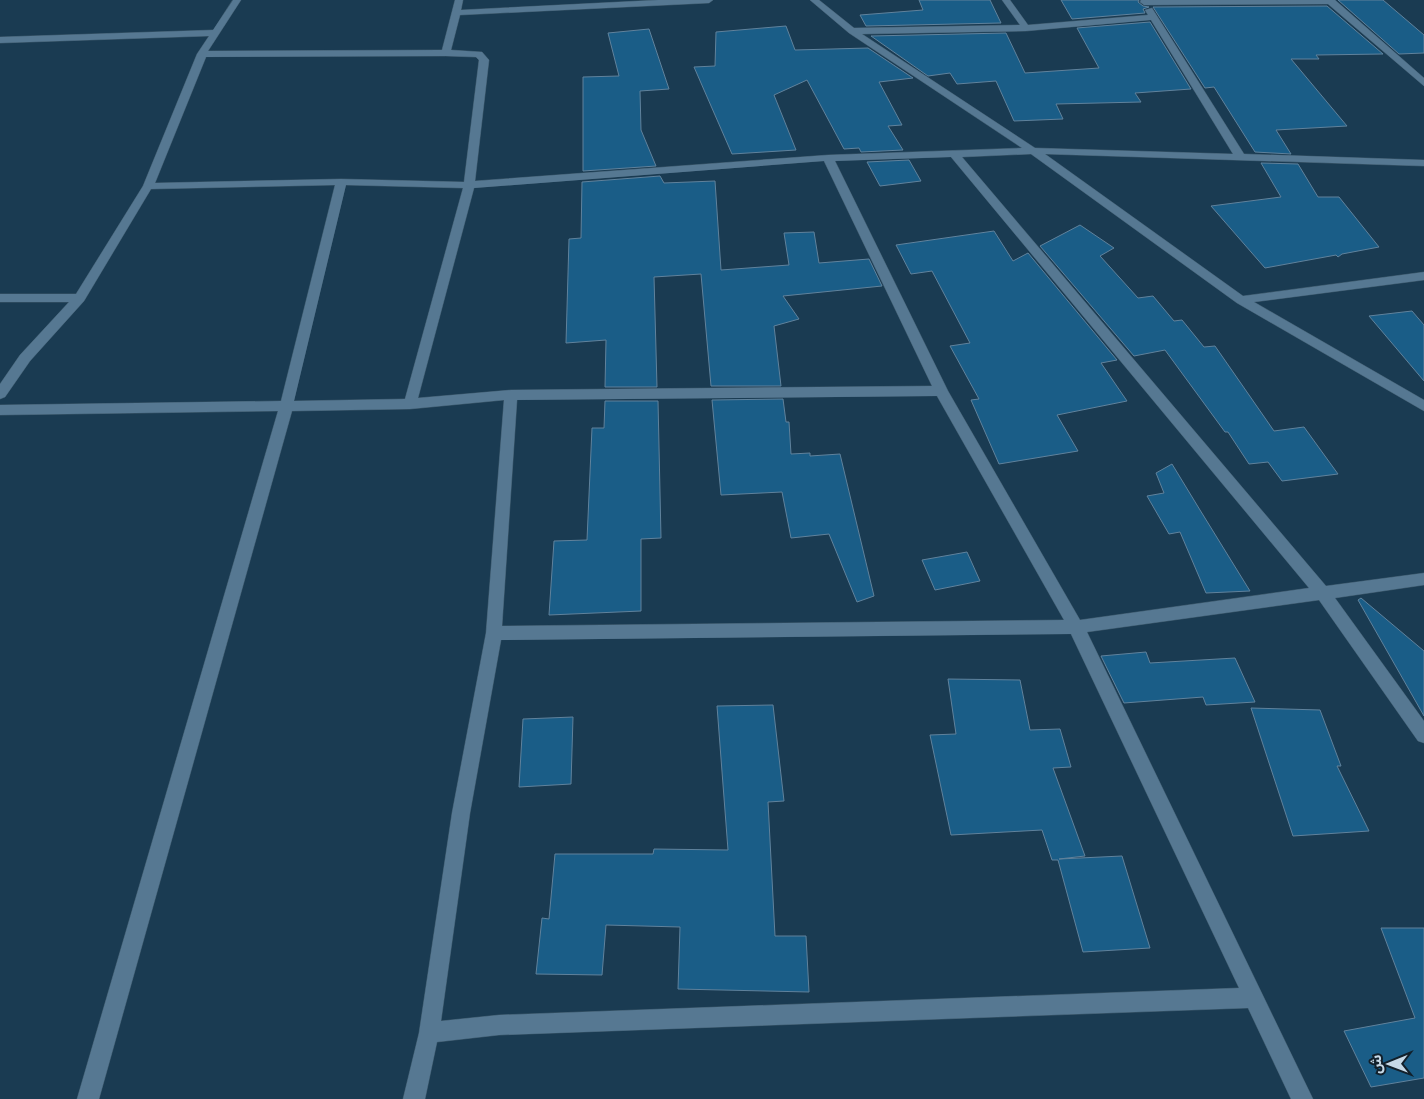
<svg xmlns="http://www.w3.org/2000/svg" width="1424" height="1099" viewBox="0 0 1424 1099" font-family="Figtree,'Noto Sans Arabic',sans-serif">
  <style>
    .building { fill: #1a5d87; stroke: #60829c }
    .lines { fill: none; stroke-linecap: round; stroke-linejoin: round }
    .street-casing { stroke: #3c586b; stroke-width: 1 }
    .street { fill: #567892; fill-rule: evenodd }
  </style>
  <rect width="100%" height="100%" fill="#1a3b52"/>
  <path class="building" d="M919,0H990L1001,23L866,26L860,15L923,10Z
    M1061,0H1139L1138,2L1143,6L1149,7L1143,9L1145,13L1072,19Z
    M1338,0H1383L1424,35V53L1399,54Z
    M1327,6L1383,54L1316,55L1319,59H1291L1347,126L1276,130L1291,154L1255,152L1214,87L1205,88L1153,7Z
    M1150,22L1191,89L1135,93L1141,102L1056,104L1063,119L1014,121L996,81L957,84L950,73L928,76L871,36L1006,33L1025,73L1099,68L1077,28Z
    M786,26L795,50L868,48L913,78L879,82L902,125L888,126L903,150L861,152L859,148L844,149L807,80L774,95L796,150L732,154L694,67L715,66L716,32Z
    M649,29L669,89L640,91L641,130L656,166L583,171V77L619,76L608,33Z
    M909,160L921,181L880,186L867,162Z
    M1261,163L1298,164L1318,197H1339L1379,247L1342,254L1338,257L1336,255L1265,268L1211,206L1281,197Z
    M660,176L664,183L715,181L721,270L789,265L784,233L814,232L819,263L869,259L882,286L783,296L799,319L774,326L781,386H711L701,274L654,277L657,387H605L606,340L566,343L569,239L581,238L582,182Z
    M1080,225L1114,248L1100,256L1138,298L1153,296L1174,321L1182,320L1204,347L1215,346L1274,431L1304,427L1338,474L1282,481L1268,462L1249,464L1228,432H1225L1165,350L1134,356L1040,246Z
    M994,231L1013,261L1028,253L1117,360L1101,363L1127,401L1057,415L1078,451L999,464L971,400L979,399L950,346L970,343L932,271L911,274L896,245Z
    M1412,311L1424,325V381L1369,316Z
    M783,399L786,422H789L791,454L810,453V456L840,454L874,596L857,602L829,534L791,538L782,492L721,495L712,400Z
    M605,401H658L661,538L641,539V611L549,615L554,541L587,540L592,428H604Z
    M1172,464L1200,510L1250,591L1206,593L1180,532L1169,534L1147,496L1164,493L1156,473Z
    M967,552L980,581L935,590L922,560Z
    M1361,598L1424,651V716L1358,600Z
    M1146,652L1150,663L1235,658L1255,702L1206,705L1203,697L1124,703L1101,656Z
    M948,679L1020,680L1030,730L1060,729L1071,767L1053,768L1085,856L1059,859L1122,856L1150,948L1083,952L1058,860H1052L1042,830L951,835L930,735L956,734Z
    M773,705L784,801L768,802L775,936H806L809,992L678,989L680,927L606,925L602,975L536,974L542,918L549,919L555,854H653L654,849L728,850L717,706Z
    M1251,708L1320,710L1341,766H1337L1369,831L1293,836Z
    M573,717L571,784L519,787L523,719Z
    M1381,928H1424V1078L1371,1087L1344,1031L1415,1018Z"/>
  <g class="lines">
    <defs>
      <path id="street" d="M233,0H241L208,51L442,50L455,0H463L461,10L658,0H713L709,3L460,15L451,50L482,52L489,60L475,181L828,155L1022,148L849,33L810,0H819L854,28L1020,25L1002,0H1010L1028,25L1148,15L1145,10L1152,8L1244,154L1424,160V166L1045,154L1243,296L1424,272V280L1254,302L1424,400V411L1237,303L1031,154L962,157L1326,586L1424,573V585L1335,598L1424,721V743L1418,741L1319,600L1087,632L1313,1099H1291L1248,1008L499,1035L437,1042L425,1099H403L419,1033L452,813L486,633L504,400L410,409L292,411L99,1099H77L278,411L0,415V405L281,401L335,185L151,189L84,301L30,361L5,397L0,399V384L20,355L69,302H0V294H76L143,186L197,54L209,36L0,43V37L213,30ZM1151,20L1233,154L1035,148L862,34L1026,31ZM446,56L476,57L479,60L464,182L341,179L155,183L206,57ZM951,157L1309,588L1080,620L948,391L835,161ZM824,161L932,386L511,390L418,398L474,188ZM346,185L463,188L405,399L294,401ZM937,396L1064,620L502,626L517,400ZM1071,634L1239,988L499,1015L441,1021L470,813L501,640Z
        M1141,0H1335L1424,78V86L1328,4L1144,5L1140,2Z"/>
    </defs>
    <use href="#street" class="street-casing"/>
    <use href="#street" class="street"/>
  </g>
  <g transform="translate(1389 1064) rotate(269)" stroke="#12202b" stroke-width="4" paint-order="stroke">
  <path d="M0-4L9 19L0 12L-9 19Z" fill="#c7d9e7"/>
  <text y="-8" font-size="14" font-weight="bold" text-anchor="middle" fill="#c7d9e7">ش</text>
  </g>
</svg>
